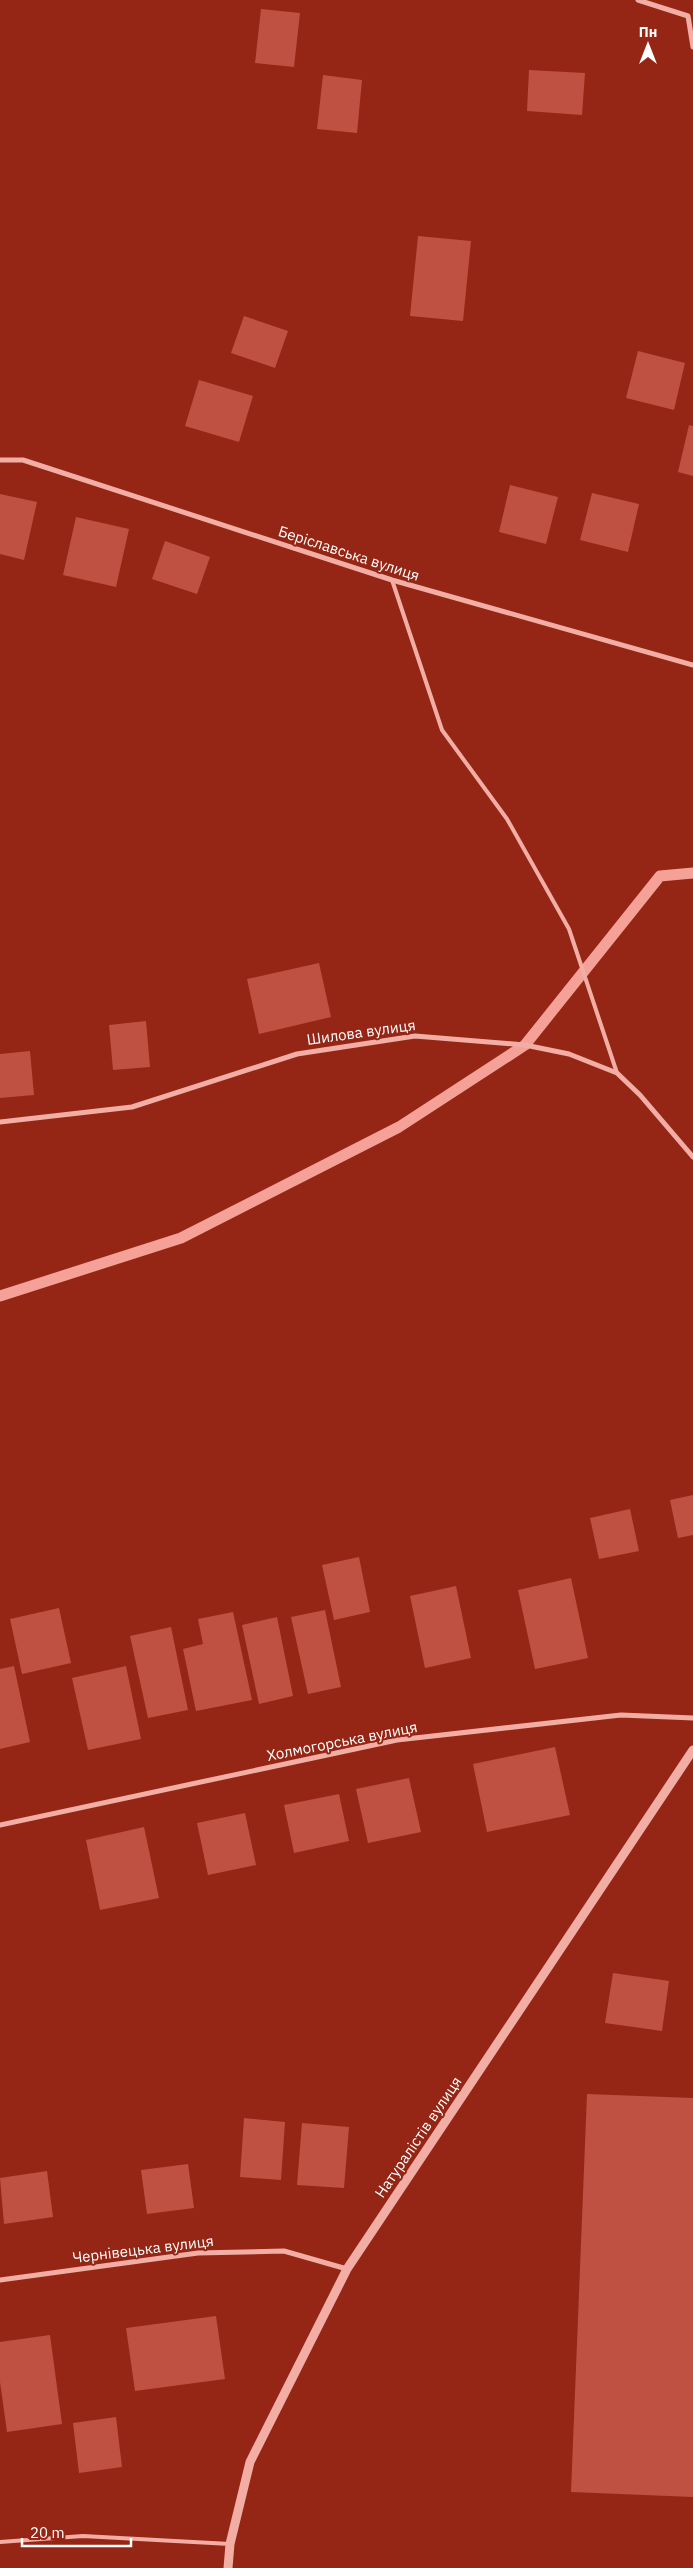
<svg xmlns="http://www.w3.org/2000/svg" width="693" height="2568" viewBox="0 0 693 2568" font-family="'IBM Plex Sans',sans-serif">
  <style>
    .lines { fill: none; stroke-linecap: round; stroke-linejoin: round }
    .stream { stroke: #f5a197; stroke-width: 11 }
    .building { fill: #be5142 }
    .service { stroke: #f2aea5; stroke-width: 4 }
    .minor { stroke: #f2aea5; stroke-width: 5 }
    .tertiary { stroke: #f2aea5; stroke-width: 9 }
    .labels { text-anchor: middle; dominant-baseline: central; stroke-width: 4; stroke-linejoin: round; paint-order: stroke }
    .street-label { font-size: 15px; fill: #fff; stroke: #952615 }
  </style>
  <rect width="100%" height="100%" fill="#952615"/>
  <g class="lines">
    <path class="stream" d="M0,1296L181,1238L399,1127L525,1045L660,876L693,873"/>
  </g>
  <path class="building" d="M261,9L300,13L294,67L255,63Z
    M529,70L585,73L582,115L527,111Z
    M323,75L362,80L357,133L317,129Z
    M418,236L471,241L463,321L410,316Z
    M244,316L288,331L275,368L231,353Z
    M638,351L685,363L674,410L626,398Z
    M199,380L253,396L239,442L185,426Z
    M689,425L693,426V476L678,472Z
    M510,485L558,497L546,544L499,532Z
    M592,493L639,504L628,552L580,540Z
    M0,494L37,502L24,560L0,554Z
    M76,517L129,529L116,587L63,575Z
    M165,541L210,557L197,594L152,579Z
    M319,963L331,1017L259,1034L247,979Z
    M146,1021L150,1067L113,1070L109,1025Z
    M30,1051L34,1095L0,1098V1054Z
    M693,1495V1535L678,1538L670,1500Z
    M630,1509L639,1551L599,1559L590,1518Z
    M359,1557L370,1612L334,1620L322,1565Z
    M571,1578L588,1658L535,1669L518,1590Z
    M456,1586L471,1658L425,1668L410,1596Z
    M59,1608L71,1663L22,1674L10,1619Z
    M325,1610L341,1687L308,1694L291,1617Z
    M233,1612L252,1700L196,1711L183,1649L203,1644L198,1619Z
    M277,1617L293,1696L259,1704L242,1625Z
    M171,1627L188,1710L148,1718L130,1636Z
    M14,1666L30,1742L0,1749V1669Z
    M126,1666L141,1739L88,1750L72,1678Z
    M555,1747L570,1815L487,1832L473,1764Z
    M409,1778L421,1832L368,1843L356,1789Z
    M339,1794L349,1841L294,1853L284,1805Z
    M245,1813L256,1865L208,1875L197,1823Z
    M144,1827L159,1898L100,1910L86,1840Z
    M613,1973L669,1981L662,2031L605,2023Z
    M587,2094L693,2098V2497L571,2492Z
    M244,2118L285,2122L281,2180L240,2177Z
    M302,2123L349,2127L344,2188L297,2185Z
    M188,2164L194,2208L147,2214L141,2170Z
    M47,2171L53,2217L4,2224L0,2178Z
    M216,2316L225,2379L135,2391L126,2328Z
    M50,2335L62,2424L7,2432L0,2382V2342Z
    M116,2417L122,2467L79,2473L73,2423Z"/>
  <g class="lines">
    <path class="service" d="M392,580L442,730L507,819L569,929L617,1073
      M0,2542L83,2536L230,2544"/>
    <path class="minor" d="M638,0L688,16L693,47
      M0,460H23L392,580L693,665
      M0,1122L132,1107L297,1054L415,1036L525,1045L569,1054L617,1073L640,1095L693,1157
      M0,1825L397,1740L621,1715L693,1718
      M0,2280L198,2253L284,2251L347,2269"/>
    <path class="tertiary" d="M228,2568L230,2544L250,2462L347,2269L693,1750"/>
  </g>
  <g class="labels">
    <g class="street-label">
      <text transform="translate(349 553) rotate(18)">Беріславська вулиця</text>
      <text transform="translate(361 1032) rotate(-8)">Шилова вулиця</text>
      <text transform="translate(342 1741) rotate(-11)">Холмогорська вулиця</text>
      <text transform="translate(418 2137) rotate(-56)">Натуралістів вулиця</text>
      <text transform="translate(143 2249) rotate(-7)">Чернівецька вулиця</text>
    </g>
  </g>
  <g transform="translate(648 45)" stroke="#952615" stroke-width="4" paint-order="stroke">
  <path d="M0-4L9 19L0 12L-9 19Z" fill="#ffffff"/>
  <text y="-8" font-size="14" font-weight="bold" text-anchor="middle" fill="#ffffff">Пн</text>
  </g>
  <path d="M22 2538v8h109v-8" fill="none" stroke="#ffffff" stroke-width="2.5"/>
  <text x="30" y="2538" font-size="15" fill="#ffffff" stroke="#952615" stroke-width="4" paint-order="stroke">20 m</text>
</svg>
